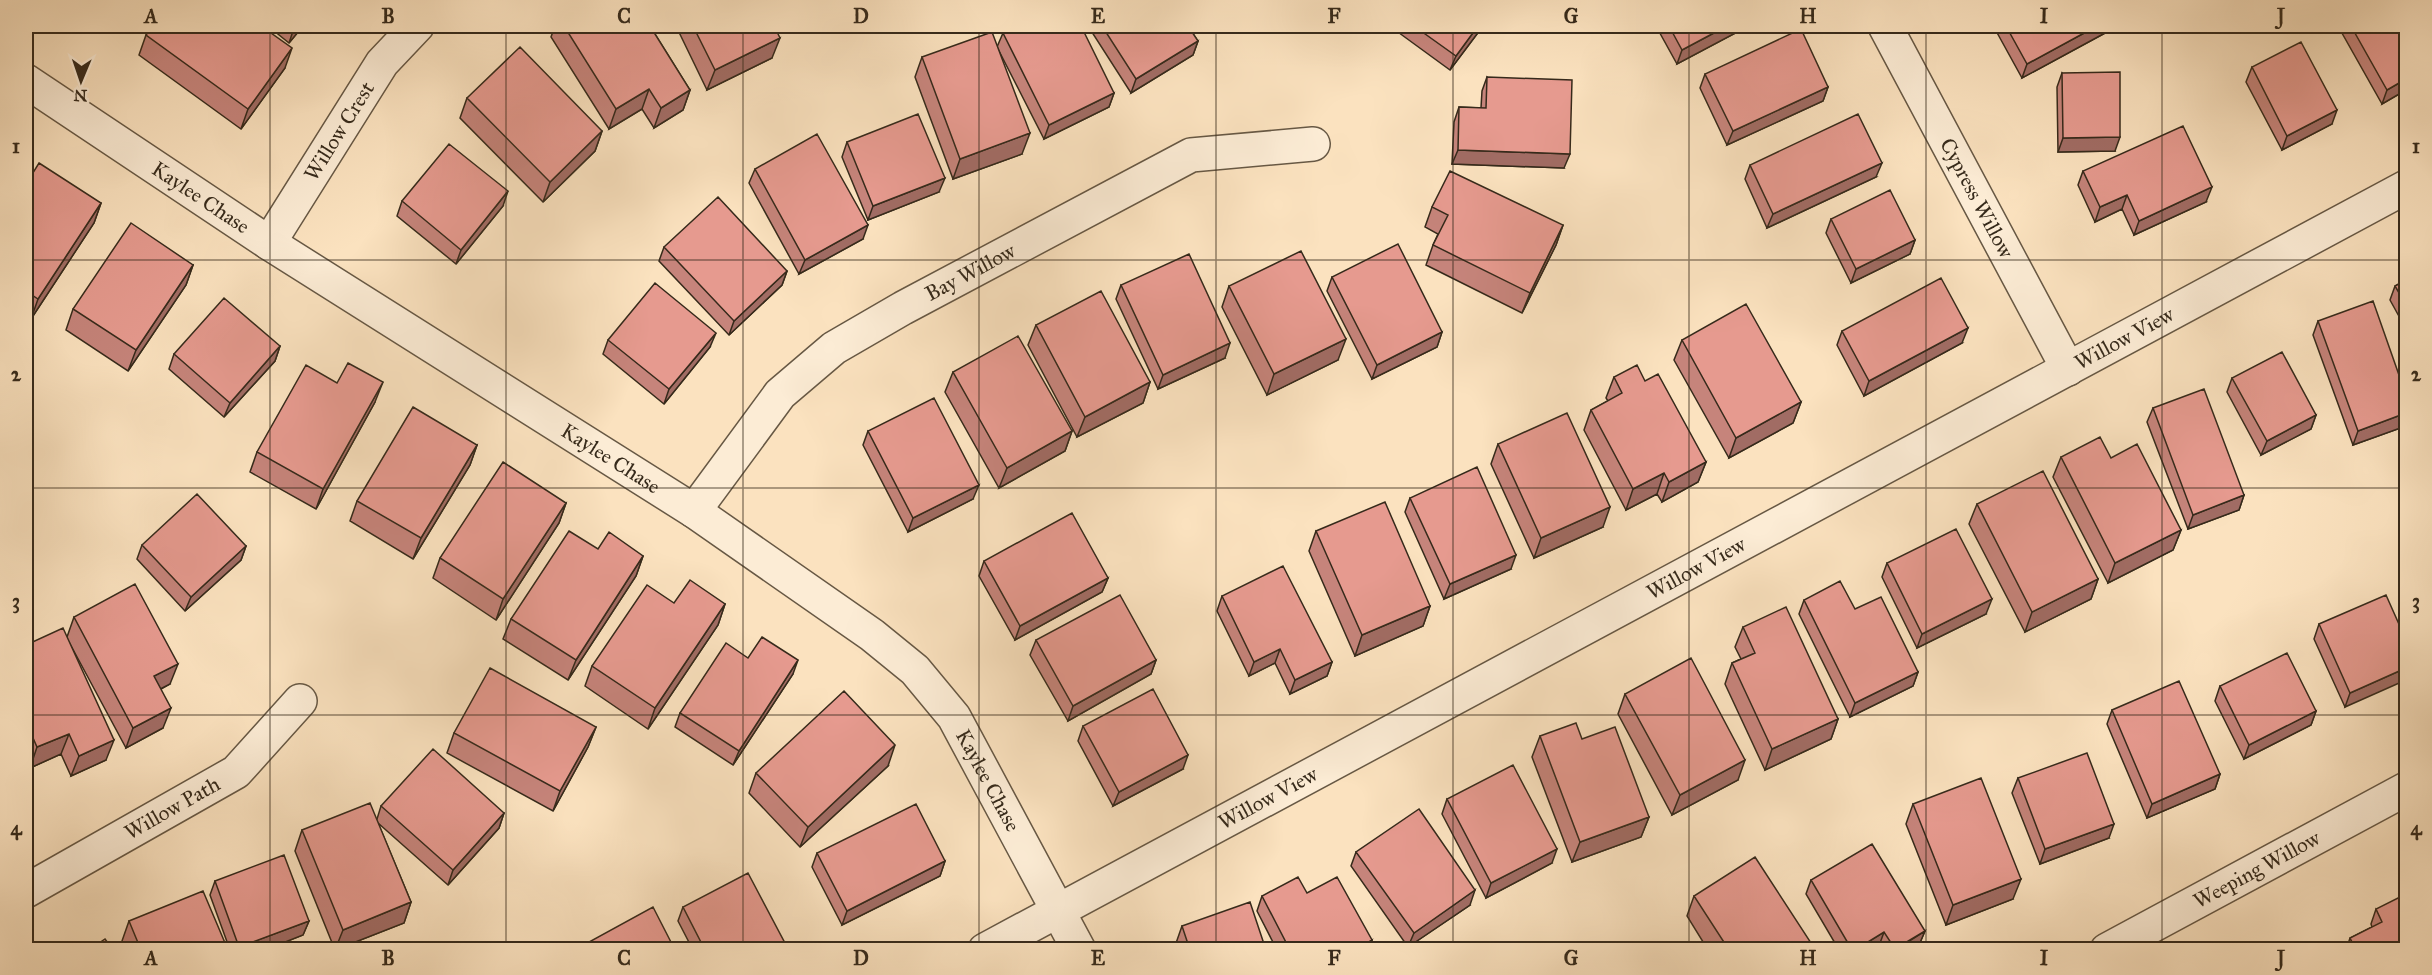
<svg xmlns="http://www.w3.org/2000/svg" width="2432" height="975" viewBox="0 0 2432 975" font-family="'IM FELL Great Primer',serif">
  <style>
    .lines { fill: none; stroke-linecap: round; stroke-linejoin: round }
    .street-casing { stroke: #675844; stroke-width: 36 }
    .street { stroke: #fcecd5; stroke-width: 33 }
    .wall { fill: #c6847b; stroke: #362a1b; stroke-width: 1.5 }
    .shaded-wall { fill: #a16c64; stroke: #362a1b; stroke-width: 1.5 }
    .building { fill: #e69a8f; stroke: #362a1b; stroke-width: 1.5 }
    .grid { fill: none; stroke: #362a1b; stroke-width: 1.5; stroke-opacity: 0.55 }
    .labels { text-anchor: middle; dominant-baseline: central; stroke-width: 4.5; stroke-linejoin: round; paint-order: stroke }
    .street-label { font-size: 21px; fill: #362a1b; stroke: #fcecd5 }
    .neatline { fill: none; stroke: #362a1b; stroke-width: 2 }
    .grid-label { font-size: 20px; text-anchor: middle; font-weight: bold; fill: #362a1b }
  </style>
  <rect width="100%" height="100%" fill="#fbe2bf"/>
  <filter id="stains"><feTurbulence type="fractalNoise" baseFrequency=".00333" numOctaves="4"/><feColorMatrix values="0 0 0 0 .2 0 0 0 0 .09 0 0 0 0 .02 0 0 0 .5 -.17"/></filter>
  <radialGradient id="worn" r=".72"><stop offset=".6" stop-color="#630" stop-opacity="0"/><stop offset="1" stop-color="#630" stop-opacity=".3"/></radialGradient>
  <g class="lines">
    <defs>
      <g id="street">
        <path id="s1" d="M1885,26L2068,369"/>
        <path id="s2" d="M26,81L269,243L694,511L872,635L915,670L954,717L1079,950"/>
        <path id="s3" d="M269,243L382,63L417,26"/>
        <path id="s4" d="M694,511L780,394L834,348L903,308L1191,155L1313,144"/>
        <path id="s5" d="M26,891L236,772L300,701"/>
        <path id="s6" d="M985,950L2406,187"/>
        <path id="s7" d="M2107,950L2406,789"/>
      </g>
    </defs>
    <use href="#street" class="street-casing"/>
    <use href="#street" class="street"/>
  </g>
  <path class="wall" d="M268,26H303L289,43Z
    M555,26H650L690,90L683,110L654,128L642,109L609,129L551,37Z
    M676,26H774L772,58L707,90Z
    M1088,26H1188L1198,41L1193,55L1131,93Z
    M1239,26H1258L1242,32Z
    M1392,26H1483L1450,70L1391,27Z
    M1656,26H1744L1743,29L1677,64Z
    M1996,26H2118L2022,78L1995,29Z
    M2338,26H2406V90L2382,104Z
    M1003,33L1114,93L1109,107L1044,139L997,47Z
    M146,35L285,68L241,129L139,55Z
    M922,57L1022,154L953,179L915,77Z
    M2252,67L2332,124L2282,150L2246,82Z
    M2062,73L2115,151L2058,152L2057,87Z
    M1705,74L1828,87L1823,101L1727,145L1700,88Z
    M1487,77L1564,168L1452,164L1454,122L1459,107L1481,108L1482,91Z
    M467,98L602,131L595,151L543,202L460,118Z
    M847,142L939,192L868,220L842,157Z
    M1750,165L1876,177L1767,228L1745,179Z
    M755,169L863,239L799,274L749,183Z
    M2083,171L2206,202L2134,235L2122,209L2095,222L2078,185Z
    M26,184L101,203L94,223L31,319L26,316Z
    M402,201L503,206L456,264L397,216Z
    M1432,207L1563,225L1556,245L1522,313L1426,265L1433,245L1438,234L1425,227Z
    M1831,219L1915,240L1910,254L1851,283L1826,233Z
    M664,247L787,271L782,285L729,335L659,261Z
    M193,265L186,285L128,371L66,330L73,309Z
    M1332,277L1442,332L1437,347L1372,379L1327,291Z
    M2406,280V329L2390,300L2395,286Z
    M1121,285L1225,358L1158,389L1116,299Z
    M1229,286L1338,360L1267,395L1222,307Z
    M2318,321L2406,395V426L2353,445L2313,335Z
    M1036,325L1150,382L1143,403L1077,437L1028,345Z
    M1842,331L1962,343L1864,396L1837,345Z
    M608,340L710,347L664,404L603,354Z
    M1682,340L1801,402L1793,423L1729,458L1674,360Z
    M280,346L275,361L224,417L169,369L174,354Z
    M953,372L1072,431L1065,451L999,488L945,392Z
    M1614,377L1645,381L1706,462L1698,482L1662,502L1657,494L1626,510L1584,430L1591,410L1608,401L1606,398Z
    M2232,378L2316,415L2311,429L2261,455L2227,392Z
    M337,383L375,402L316,509L250,472L257,452Z
    M2153,408L2244,495L2239,510L2188,529L2147,422Z
    M868,431L973,499L908,532L863,445Z
    M1498,444L1603,527L1534,558L1491,464Z
    M477,445L470,465L413,559L350,521L357,501Z
    M2061,457L2181,530L2173,550L2108,583L2053,477Z
    M1410,498L1511,569L1444,599L1405,512Z
    M566,503L559,523L496,620L433,578L440,558Z
    M1977,504L2098,579L2091,599L2025,632L1969,524Z
    M1316,531L1430,606L1423,626L1355,656L1309,551Z
    M142,545L246,546L241,560L185,611L137,559Z
    M598,549L643,556L636,576L568,680L503,639L511,619Z
    M984,561L1108,578L1102,592L1015,640L979,576Z
    M1887,563L1986,614L1917,648L1882,577Z
    M1222,596L1332,662L1327,676L1290,694L1275,663L1249,676L1217,611Z
    M1804,600L1855,609L1918,672L1913,686L1850,717L1799,614Z
    M674,603L725,604L718,625L648,729L585,686L592,666Z
    M74,617L170,684L161,689L163,728L126,748L69,642L106,760L71,776L61,754L30,768L26,758V645L67,637Z
    M2319,624L2406,640L2345,707L2314,639Z
    M1743,627L1838,719L1831,739L1765,770L1725,684L1732,663L1741,659L1735,647Z
    M1036,640L1156,660L1151,674L1068,721L1030,655Z
    M748,658L793,674L733,765L675,727L680,713Z
    M2220,686L2316,711L2311,725L2244,759L2215,701Z
    M1625,694L1738,780L1672,815L1618,714Z
    M2112,710L2220,774L2215,789L2147,818L2107,724Z
    M1083,726L1183,769L1113,806L1078,741Z
    M596,727L588,747L553,811L447,753L454,733Z
    M1540,736L1582,739L1649,817L1641,837L1572,862L1532,757Z
    M888,766L800,847L749,793L756,773Z
    M2018,778L2109,838L2040,864L2012,793Z
    M1447,799L1552,863L1486,898L1442,814Z
    M1913,804L2013,899L1946,925L1906,824Z
    M381,806L504,813L499,828L448,885L378,823L411,902L404,923L335,950L295,851L302,830L377,819Z
    M1356,852L1470,905L1408,947L1351,866Z
    M817,853L945,861L940,876L842,925L812,867Z
    M1811,880L1925,931L1919,945L1913,950H1881L1879,946L1873,950H1839L1806,894Z
    M215,881L309,921L303,935L265,950H230L210,895Z
    M1307,893L1372,940L1368,950H1277L1257,911L1262,896Z
    M1694,896L1813,946L1812,950H1708L1687,916Z
    M683,907L786,945L784,950H693L678,921Z
    M2376,909L2406,950H2346L2350,938L2372,927L2371,924Z
    M129,921L228,950H125L122,941Z
    M1182,926L1266,950H1176L1175,946Z
    M589,942L675,950H586Z"/>
  <path class="shaded-wall" d="M296,26H303L289,43L294,28Z
    M1201,26H1209L1199,30Z
    M1245,26H1258L1242,32Z
    M1478,26H1483L1450,70L1456,56Z
    M1727,26H1744L1743,29L1677,64L1682,50Z
    M2097,26H2118L2022,78L2027,64Z
    M780,38L772,58L707,90L715,70Z
    M1198,41L1193,55L1131,93L1136,79Z
    M292,48L285,68L241,129L248,109Z
    M2406,79V90L2382,104L2387,90Z
    M1828,87L1823,101L1727,145L1733,131Z
    M649,89L642,109L609,129L616,109Z
    M690,90L683,110L654,128L661,108Z
    M1114,93L1109,107L1044,139L1049,125Z
    M2337,110L2332,124L2282,150L2287,136Z
    M602,131L595,151L543,202L550,182Z
    M1030,133L1022,154L953,179L960,159Z
    M2120,137L2115,151L2058,152L2063,138Z
    M1458,150L1570,154L1564,168L1452,164Z
    M1882,163L1876,177L1767,228L1773,214Z
    M945,178L939,192L868,220L873,206Z
    M2212,187L2206,202L2134,235L2139,221Z
    M508,191L503,206L456,264L461,250Z
    M2127,195L2122,209L2095,222L2100,207Z
    M101,203L94,223L31,319L38,299Z
    M868,225L863,239L799,274L805,260Z
    M1563,225L1556,245L1522,313L1530,293Z
    M1915,240L1910,254L1851,283L1856,269Z
    M193,265L186,285L128,371L136,350Z
    M787,271L782,285L729,335L734,321Z
    M1968,328L1962,343L1864,396L1869,381Z
    M1442,332L1437,347L1372,379L1377,365Z
    M716,333L710,347L664,404L669,389Z
    M1346,339L1338,360L1267,395L1274,374Z
    M1230,343L1225,358L1158,389L1163,375Z
    M280,346L275,361L224,417L230,403Z
    M383,382L375,402L316,509L323,489Z
    M1150,382L1143,403L1077,437L1085,417Z
    M1801,402L1793,423L1729,458L1736,438Z
    M2406,413V426L2353,445L2358,431Z
    M2316,415L2311,429L2261,455L2267,441Z
    M1072,431L1065,451L999,488L1007,468Z
    M477,445L470,465L413,559L421,538Z
    M1706,462L1698,482L1662,502L1669,482Z
    M1664,473L1657,494L1626,510L1633,489Z
    M979,485L973,499L908,532L913,518Z
    M2244,495L2239,510L2188,529L2193,515Z
    M566,503L559,523L496,620L503,599Z
    M1610,507L1603,527L1534,558L1541,538Z
    M2181,530L2173,550L2108,583L2115,563Z
    M246,546L241,560L185,611L191,597Z
    M1516,555L1511,569L1444,599L1450,584Z
    M643,556L636,576L568,680L576,660Z
    M1108,578L1102,592L1015,640L1020,626Z
    M2098,579L2091,599L2025,632L2032,612Z
    M1992,599L1986,614L1917,648L1922,634Z
    M725,604L718,625L648,729L655,708Z
    M1430,606L1423,626L1355,656L1362,635Z
    M1280,649L1275,663L1249,676L1254,662Z
    M798,660L793,674L733,765L739,751Z
    M1156,660L1151,674L1068,721L1073,706Z
    M1332,662L1327,676L1290,694L1295,680Z
    M178,664L170,684L147,696L154,676Z
    M2406,668V680L2345,707L2350,693Z
    M1918,672L1913,686L1850,717L1855,703Z
    M171,708L163,728L126,748L133,728Z
    M2316,711L2311,725L2244,759L2249,745Z
    M1838,719L1831,739L1765,770L1772,749Z
    M596,727L588,747L553,811L560,791Z
    M69,734L61,754L30,768L37,747Z
    M114,740L106,760L71,776L79,756Z
    M895,745L888,766L800,847L808,827Z
    M1188,755L1183,769L1113,806L1119,792Z
    M1745,760L1738,780L1672,815L1680,795Z
    M2220,774L2215,789L2147,818L2152,804Z
    M504,813L499,828L448,885L453,870Z
    M1649,817L1641,837L1572,862L1580,842Z
    M2114,824L2109,838L2040,864L2045,849Z
    M1557,849L1552,863L1486,898L1491,883Z
    M945,861L940,876L842,925L847,911Z
    M2021,879L2013,899L1946,925L1953,905Z
    M1475,890L1470,905L1408,947L1414,933Z
    M411,902L404,923L335,950L343,930Z
    M309,921L303,935L265,950H238L239,947Z
    M1925,931L1919,945L1913,950H1895Z
    M1884,932L1879,946L1873,950H1855Z
    M1372,940L1368,950H1356Z
    M786,945L784,950H777Z"/>
  <path class="building" d="M153,26H261L292,48L248,109L146,35Z
    M564,26H650L690,90L661,108L649,89L616,109Z
    M693,26H774L780,38L715,70Z
    M1017,26H1081L1114,93L1049,125L1003,33Z
    M1102,26H1188L1198,41L1136,79Z
    M1414,26H1478L1456,56Z
    M1669,26H1727L1682,50Z
    M2006,26H2097L2027,64Z
    M2351,26H2406V79L2387,90Z
    M1801,29L1828,87L1733,131L1705,74Z
    M992,32L1030,133L960,159L922,57Z
    M2301,42L2337,110L2287,136L2252,67Z
    M520,47L602,131L550,182L467,98Z
    M2120,72V137L2063,138L2062,73Z
    M1487,77L1572,80L1570,154L1458,150L1459,107L1486,108Z
    M918,114L945,178L873,206L847,142Z
    M1858,114L1882,163L1773,214L1750,165Z
    M2183,126L2212,187L2139,221L2127,195L2100,207L2083,171Z
    M817,134L868,225L805,260L755,169Z
    M449,144L508,191L461,250L402,201Z
    M39,163L101,203L38,299L26,291V184Z
    M1450,171L1563,225L1530,293L1433,245L1448,215L1432,207Z
    M1890,190L1915,240L1856,269L1831,219Z
    M718,197L787,271L734,321L664,247Z
    M131,223L193,265L136,350L73,309Z
    M1398,244L1442,332L1377,365L1332,277Z
    M1301,251L1346,339L1274,374L1229,286Z
    M1189,254L1230,343L1163,375L1121,285Z
    M1941,278L1968,328L1869,381L1842,331Z
    M2406,280V305L2395,286Z
    M655,283L716,333L669,389L608,340Z
    M1101,291L1150,382L1085,417L1036,325Z
    M224,298L280,346L230,403L174,354Z
    M2373,301L2406,395V413L2358,431L2318,321Z
    M1746,304L1801,402L1736,438L1682,340Z
    M1018,336L1072,431L1007,468L953,372Z
    M2282,352L2316,415L2267,441L2232,378Z
    M348,363L383,382L323,489L257,452L306,365L337,383Z
    M1637,365L1645,381L1658,374L1706,462L1669,482L1664,473L1633,489L1591,410L1622,393L1614,377Z
    M2204,389L2244,495L2193,515L2153,408Z
    M934,398L979,485L913,518L868,431Z
    M413,407L477,445L421,538L357,501Z
    M1567,413L1610,507L1541,538L1498,444Z
    M2100,437L2111,458L2137,444L2181,530L2115,563L2061,457Z
    M503,462L566,503L503,599L440,558Z
    M1477,467L1516,555L1450,584L1410,498Z
    M2043,471L2098,579L2032,612L1977,504Z
    M197,494L246,546L191,597L142,545Z
    M1385,502L1430,606L1362,635L1316,531Z
    M1072,513L1108,578L1020,626L984,561Z
    M1956,529L1992,599L1922,634L1887,563Z
    M569,531L598,549L609,532L643,556L576,660L511,619Z
    M1283,566L1332,662L1295,680L1280,649L1254,662L1222,596Z
    M690,580L725,604L655,708L592,666L647,585L674,603Z
    M1840,581L1855,609L1881,597L1918,672L1855,703L1804,600Z
    M135,584L178,664L154,676L171,708L133,728L74,617Z
    M1120,595L1156,660L1073,706L1036,640Z
    M2386,595L2406,640V668L2350,693L2319,624Z
    M1786,607L1838,719L1772,749L1732,663L1755,653L1743,627Z
    M63,628L114,740L79,756L69,734L37,747L26,722V645Z
    M762,637L798,660L739,751L680,713L726,643L748,658Z
    M2287,653L2316,711L2249,745L2220,686Z
    M1691,658L1745,760L1680,795L1625,694Z
    M490,668L596,727L560,791L454,733Z
    M2179,681L2220,774L2152,804L2112,710Z
    M1153,689L1188,755L1119,792L1083,726Z
    M844,691L895,745L808,827L756,773Z
    M1576,723L1582,739L1615,727L1649,817L1580,842L1540,736Z
    M433,749L504,813L453,870L381,806Z
    M2087,753L2114,824L2045,849L2018,778Z
    M1513,765L1557,849L1491,883L1447,799Z
    M1981,778L2021,879L1953,905L1913,804Z
    M370,803L411,902L343,930L302,830Z
    M916,804L945,861L847,911L817,853Z
    M1419,809L1475,890L1414,933L1356,852Z
    M1872,844L1925,931L1895,949L1884,932L1855,950H1852L1811,880Z
    M284,855L309,921L239,947L215,881Z
    M1755,857L1813,946L1808,950H1729L1694,896Z
    M748,873L786,945L777,950H705L683,907Z
    M1298,877L1307,893L1337,877L1372,940L1356,950H1290L1262,896Z
    M203,891L228,950H141L129,921Z
    M2406,894V950H2356L2350,938L2382,922L2376,909Z
    M1250,902L1266,950H1190L1182,926Z
    M653,907L675,950H593L589,942Z
    M105,939L113,950H89Z
    M2306,945L2309,950H2299Z"/>
  <path class="grid" d="M270,26V950M506,26V950M743,26V950M979,26V950M1216,26V950M1453,26V950M1689,26V950M1926,26V950M2162,26V950M26,260H2406M26,488H2406M26,715H2406"/>
  <g class="labels">
    <g class="street-label">
      <text stroke="none"><textPath href="#s3" startOffset="132">Willow Crest</textPath></text>
      <text stroke="none"><textPath href="#s1" startOffset="195">Cypress Willow</textPath></text>
      <text stroke="none"><textPath href="#s2" startOffset="210">Kaylee Chase</textPath></text>
      <text stroke="none"><textPath href="#s4" startOffset="372">Bay Willow</textPath></text>
      <text stroke="none"><textPath href="#s6" startOffset="1293">Willow View</textPath></text>
      <text stroke="none"><textPath href="#s2" startOffset="696">Kaylee Chase</textPath></text>
      <text stroke="none"><textPath href="#s6" startOffset="807">Willow View</textPath></text>
      <text stroke="none"><textPath href="#s2" startOffset="1200">Kaylee Chase</textPath></text>
      <text stroke="none"><textPath href="#s6" startOffset="321">Willow View</textPath></text>
      <text stroke="none"><textPath href="#s5" startOffset="168">Willow Path</textPath></text>
      <text stroke="none"><textPath href="#s7" startOffset="170">Weeping Willow</textPath></text>
    </g>
  </g>
  <rect width="2432" height="975" fill="none" stroke="#fbe2bf" stroke-width="66"/>
  <g transform="translate(81 81) rotate(182)" stroke="#fcecd5" stroke-width="4.5" paint-order="stroke">
  <path d="M0-4.5L10 22L0 15L-10 22Z" fill="#362a1b"/>
  <text y="-9" font-size="16" font-weight="bold" text-anchor="middle" fill="#362a1b">N</text>
  </g>
  <rect x="33" y="33" width="2366" height="909" class="neatline"/>
  <g class="grid-label">
    <text x="151" y="23">A</text>
    <text x="388" y="23">B</text>
    <text x="624" y="23">C</text>
    <text x="861" y="23">D</text>
    <text x="1098" y="23">E</text>
    <text x="1334" y="23">F</text>
    <text x="1571" y="23">G</text>
    <text x="1808" y="23">H</text>
    <text x="2044" y="23">I</text>
    <text x="2281" y="23">J</text>
    <text x="16" y="153">1</text>
    <text x="2416" y="153">1</text>
    <text x="16" y="381">2</text>
    <text x="2416" y="381">2</text>
    <text x="16" y="608">3</text>
    <text x="2416" y="608">3</text>
    <text x="16" y="835">4</text>
    <text x="2416" y="835">4</text>
    <text x="151" y="965">A</text>
    <text x="388" y="965">B</text>
    <text x="624" y="965">C</text>
    <text x="861" y="965">D</text>
    <text x="1098" y="965">E</text>
    <text x="1334" y="965">F</text>
    <text x="1571" y="965">G</text>
    <text x="1808" y="965">H</text>
    <text x="2044" y="965">I</text>
    <text x="2281" y="965">J</text>
  </g>
  <rect width="100%" height="100%" filter="url(#stains)"/>
  <rect width="100%" height="100%" fill="url(#worn)"/>
</svg>
